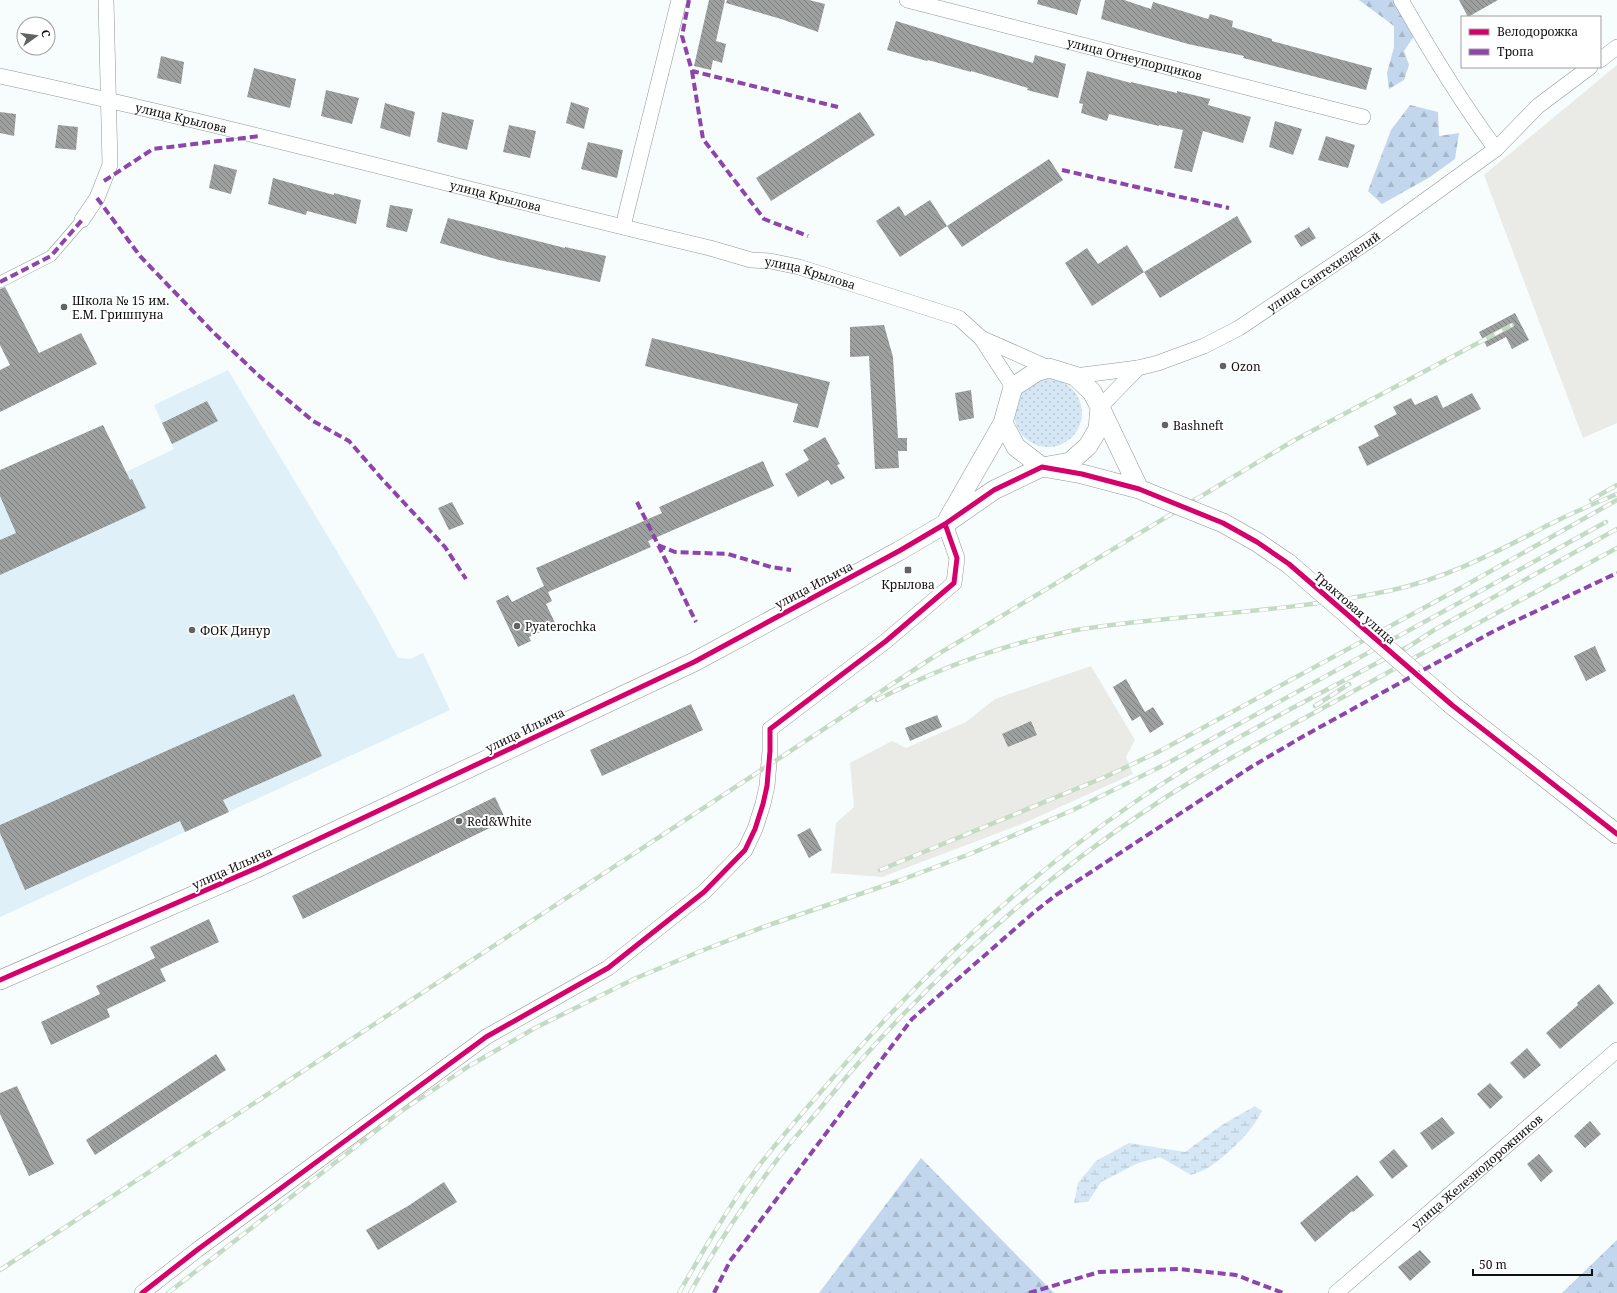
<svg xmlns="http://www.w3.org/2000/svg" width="1617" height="1293" viewBox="0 0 1617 1293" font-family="'Noto Serif',serif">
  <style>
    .industrial { fill: #eaebe6 }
    .grass { fill: url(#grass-dots) }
    .forest { fill: url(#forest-firs) }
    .wetland { fill: url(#wetland-marsh) }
    .pitch { fill: #dff0f8 }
    .building { fill: url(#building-back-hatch) }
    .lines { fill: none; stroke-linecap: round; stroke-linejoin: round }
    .pedestrian-casing { stroke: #949696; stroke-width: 12 }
    .minor-casing { stroke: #949696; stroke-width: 16 }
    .tertiary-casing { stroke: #949696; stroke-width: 20 }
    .pedestrian { stroke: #feffff; stroke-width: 11 }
    .minor { stroke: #feffff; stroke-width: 15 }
    .tertiary { stroke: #feffff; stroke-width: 19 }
    .rail-casing { stroke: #c5dac5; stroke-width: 4.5 }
    .rail { stroke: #fff; stroke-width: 3; stroke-dasharray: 9; stroke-linecap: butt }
    .tertiary-bridge-casing { stroke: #949696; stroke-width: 20; stroke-linecap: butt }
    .tertiary-bridge { stroke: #feffff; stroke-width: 19 }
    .quiet { stroke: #8e44ad; stroke-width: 4; stroke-dasharray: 8 4; stroke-linecap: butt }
    .cycleway-casing { stroke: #fff; stroke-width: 8 }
    .cycleway { stroke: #d6006c; stroke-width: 5 }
    .poi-dot { fill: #616363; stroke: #fff; stroke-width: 1.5 }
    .labels { text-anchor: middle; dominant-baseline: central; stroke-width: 4; stroke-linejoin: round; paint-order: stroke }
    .street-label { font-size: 12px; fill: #101010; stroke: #fff }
    .poi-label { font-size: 12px; fill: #101010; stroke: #fff; text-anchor: start }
  </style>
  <defs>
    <pattern id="grass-dots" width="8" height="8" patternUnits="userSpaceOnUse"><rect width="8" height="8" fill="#d5e6f4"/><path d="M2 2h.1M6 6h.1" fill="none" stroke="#b6c4d0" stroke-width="1.8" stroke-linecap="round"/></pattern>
    <pattern id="forest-firs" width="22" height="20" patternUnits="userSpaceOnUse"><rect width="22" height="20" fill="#c2d6ed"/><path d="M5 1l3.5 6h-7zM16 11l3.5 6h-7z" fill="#a6b7ca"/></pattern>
    <pattern id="wetland-marsh" width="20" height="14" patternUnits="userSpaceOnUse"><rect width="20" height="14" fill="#d5e6f4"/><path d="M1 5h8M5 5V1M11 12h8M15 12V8" fill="none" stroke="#b6c4d0"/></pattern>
    <pattern id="building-back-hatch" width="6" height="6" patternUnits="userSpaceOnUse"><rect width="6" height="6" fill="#9ca09e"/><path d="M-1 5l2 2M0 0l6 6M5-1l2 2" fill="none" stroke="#7e817f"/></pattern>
  </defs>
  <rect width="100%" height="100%" fill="#f7fcfc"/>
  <path class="industrial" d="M1617,65V423L1583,438L1484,175Z
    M1091,666L1135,740L1126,757L1133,774L1022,824L882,877L831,873L836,823L854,807L850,763L892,741L906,748L966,722L995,699Z"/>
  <path class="grass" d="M1014 413a34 34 0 1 1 68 0a34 34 0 1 1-68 0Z"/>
  <path class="forest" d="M1359,0H1395L1414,36L1404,51L1409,65L1404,80L1389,89L1387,73L1394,47V26Z
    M1410,105L1438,112L1439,136L1459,133L1455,159L1430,177L1382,204L1368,191L1391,130Z
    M921,1158L1054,1293H819Z
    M1617,1240V1293H1562Z"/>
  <path class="wetland" d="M1255,1106L1262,1111C1251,1133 1230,1152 1211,1166C1205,1170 1197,1173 1191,1175L1160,1157L1138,1163L1101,1182L1088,1202L1074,1203L1078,1183L1096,1161L1129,1143L1185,1152L1222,1125Z"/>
  <path class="pitch" d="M228,370L371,608L398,658L410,659L423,653L450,710L0,917V470L126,472L174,449L154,405Z"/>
  <path class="building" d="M709,0H725L716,41L726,44L722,63L713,60L711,70L694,66Z
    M727,0H809L825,4L818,32L781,19L726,3Z
    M1038,0H1081L1077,15L1037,4Z
    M1105,0H1124L1151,9L1153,2L1208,19L1210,14L1233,21L1232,27L1272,39V41L1372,68L1366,90L1243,58L1244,56L1188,44L1101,19Z
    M1459,0H1498L1468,17Z
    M896,21L1033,63L1035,55L1066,64L1058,98L1027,90L1028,88L971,71V72L928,60L927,61L887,50Z
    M161,56L184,62L181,84L157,78Z
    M254,68L296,79L290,108L247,97Z
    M1087,71L1131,83V82L1177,93V91L1210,99L1208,105L1251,117L1243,143L1203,131L1192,172L1174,168L1183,130L1159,125V126L1109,114L1107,121L1081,113L1083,104L1079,103Z
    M326,90L359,98L352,124L321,116Z
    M571,102L589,108L584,129L566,123Z
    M385,103L415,112L410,137L380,128Z
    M0,112L16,114L14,136L0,133Z
    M442,112L474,120L467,150L437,142Z
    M860,112L875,135L771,201L756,178Z
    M1275,121L1302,129L1293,155L1269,147Z
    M58,125L78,127L76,150L55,148Z
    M509,125L536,131L530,158L503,152Z
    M1326,136L1355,145L1348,168L1318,160Z
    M588,142L623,150L617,178L581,169Z
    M1049,159L1063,180L962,247L947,226Z
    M214,164L237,170L231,194L209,188Z
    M273,178L334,195V193L361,200L356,224L307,211L306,215L268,204Z
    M930,200L947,226L900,257L876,221L899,206L905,216Z
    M390,205L413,209L407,232L386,227Z
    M1237,216L1252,242L1160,298L1144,272Z
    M448,218L565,248V247L606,256L600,282L499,260L440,243Z
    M1309,227L1316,238L1301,247L1294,236Z
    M1127,245L1144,272L1092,306L1065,263L1087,248L1098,264Z
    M5,287L39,353L81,333L97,364L0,412V370L10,365L0,345V289Z
    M1515,313L1529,340L1512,349L1506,337L1487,347L1479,332Z
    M884,325L893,357L898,438H907V451H898L899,468L875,469L869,356L850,357V327Z
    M652,338L830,382L818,428L793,422L798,404L645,366Z
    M971,390L974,418L959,421L955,393Z
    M1472,393L1481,409L1367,466L1358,447L1379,436L1374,426L1397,414L1393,407L1411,398L1415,405L1437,395L1443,408Z
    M207,401L218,421L172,444L162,423Z
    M103,425L130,480L132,479L146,508L0,575V540L16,533L0,496V470Z
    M825,437L840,464L837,465L845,478L831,485L828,480L798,497L785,474L809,460L803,450Z
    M763,461L774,486L648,541L651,547L548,592L552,601L546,604L556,625L529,637L531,641L518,647L496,601L508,595L512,602L544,586L536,568L662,513L659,507Z
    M452,502L464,524L449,530L438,508Z
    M1595,646L1606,671L1586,681L1574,656Z
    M1126,679L1145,712L1153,707L1164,724L1150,733L1140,716L1132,721L1113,687Z
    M294,694L322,756L223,800L229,812L185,832L180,821L25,890L0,833V825Z
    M691,704L703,730L602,776L590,750Z
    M937,715L942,727L910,741L905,728Z
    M1031,721L1037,735L1008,747L1002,734Z
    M495,797L506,820L303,919L292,896Z
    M810,828L822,850L809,858L797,835Z
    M209,919L219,942L160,969L166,981L107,1009L110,1017L51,1045L41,1022L100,994L96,986L155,958L150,947Z
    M1599,984L1614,1003L1560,1049L1546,1033L1578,1005L1577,1003Z
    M1527,1048L1541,1065L1524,1079L1510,1063Z
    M216,1054L226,1070L95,1155L86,1140Z
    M1490,1083L1503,1097L1490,1109L1477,1094Z
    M17,1086L54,1164L29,1176L0,1114V1093Z
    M1442,1117L1455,1133L1432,1150L1420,1133Z
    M1590,1121L1601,1134L1585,1148L1574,1136Z
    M1394,1149L1408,1166L1392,1179L1379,1162Z
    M1539,1154L1553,1171L1541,1182L1527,1164Z
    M1357,1175L1374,1195L1353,1212L1352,1211L1315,1242L1300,1223Z
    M444,1182L457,1202L378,1250L366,1230L408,1206Z
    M1420,1250L1431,1262L1410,1281L1398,1267Z"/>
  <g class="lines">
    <defs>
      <path id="pedestrian" d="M0,282L51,256L82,220"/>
      <g id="minor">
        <path id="s1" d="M907,0L1363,117"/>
        <path d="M1401,0C1430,51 1461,102 1496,149"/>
        <path d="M1600,60L1617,47"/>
        <path id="s2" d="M0,76C238,127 473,192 710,248L751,260L770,261L799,267L959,318L981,338L1013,387"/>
        <path d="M82,220L97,198L110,165L106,0"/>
        <path d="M623,226L679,0"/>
        <path d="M981,338L1049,368"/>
        <path id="s3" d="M1075,376L1138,368L1158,363L1204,346L1239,328L1373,238L1496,149L1538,106L1590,67"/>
        <path d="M1100,407L1138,368"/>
        <path d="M142,1293L197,1250L486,1037L608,968L704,892L745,850L755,829L763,804L767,786L770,751V729L886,641L954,583L957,558L945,524"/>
        <path id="s4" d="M1336,1293L1617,1050"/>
      </g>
      <path id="tertiary" d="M1003,423L1016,447L1042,467L1070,462L1088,446L1098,429L1100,407
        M948,519L1003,423L1013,387L1036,372L1049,368L1075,376L1092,392L1100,407L1139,489
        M1223,523L1257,542L1289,564
        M1452,705L1617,834
        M0,980L259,867L694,662L899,551L945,524L994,490L1042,467L1082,474L1139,489L1156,496"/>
    </defs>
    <use href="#pedestrian" class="pedestrian-casing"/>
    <use href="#minor" class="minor-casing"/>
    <use href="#tertiary" class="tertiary-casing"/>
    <use href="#pedestrian" class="pedestrian"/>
    <use href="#minor" class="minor"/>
    <use href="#tertiary" class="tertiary"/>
    <defs>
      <path id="rail" d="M1591,500L1617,485
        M1405,649L1434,630L1617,529
        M877,700C937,669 1004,644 1071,631C1109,624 1148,621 1187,617C1254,611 1322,605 1388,591C1442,580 1490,555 1539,530C1564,516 1591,505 1617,494
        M1315,706L1349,684
        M880,870L1105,777L1158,752L1466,585L1617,500
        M0,1270L935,656L1293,441L1512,325
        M168,1293L400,1112L469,1066L535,1028L634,979L701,951L766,926L901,880L970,854L1073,810L1166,764L1606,522
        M679,1293C703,1251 727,1209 755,1171C775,1144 797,1119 819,1094C911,985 1015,885 1132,804C1220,743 1316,696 1409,646
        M690,1293C716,1246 747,1199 780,1156C794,1138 809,1122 823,1105C920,986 1032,885 1160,801C1216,764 1276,734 1334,702C1428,650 1522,599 1617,548"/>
    </defs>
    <use href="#rail" class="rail-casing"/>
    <use href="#rail" class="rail"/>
    <defs>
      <path id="tertiary-bridge" d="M1156,496L1223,523
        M1289,564L1452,705"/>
    </defs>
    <use href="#tertiary-bridge" class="tertiary-bridge-casing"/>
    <use href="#tertiary-bridge" class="tertiary-bridge"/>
    <path class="quiet" d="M689,0L682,36L692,71L838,107
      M692,71L703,139L764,219L808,236
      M1062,170L1229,208
      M104,181L153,149L260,136
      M97,198L140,256L213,332L258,375L313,421L349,441L382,479L445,547L466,579
      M0,282L51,256L82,220
      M637,502L696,622
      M658,545L675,552L728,554L771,567L791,570
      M714,1293L730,1261L912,1019L1033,913L1056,895L1251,767L1302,737L1494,631L1617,573
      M1029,1293L1099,1272L1179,1269L1236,1275L1283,1293"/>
    <defs>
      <path id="cycleway" d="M0,980L259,867L694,662L899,551L945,524L994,490L1042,467L1082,474L1139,489L1223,523L1257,542L1289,564L1452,705L1617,834
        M142,1293L197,1250L486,1037L608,968L704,892L745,850L755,829L763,804L767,786L770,751V729L886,641L954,583L957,558L945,524"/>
    </defs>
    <use href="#cycleway" class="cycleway-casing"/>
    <use href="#cycleway" class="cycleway"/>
  </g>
  <g class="poi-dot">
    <circle cx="64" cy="307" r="4"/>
    <circle cx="1223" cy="366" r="4"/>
    <circle cx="1165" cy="425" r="4"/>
    <rect x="904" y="566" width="8" height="8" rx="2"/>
    <circle cx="517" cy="626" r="4"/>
    <circle cx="192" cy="630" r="4"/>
    <circle cx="459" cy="821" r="4"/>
  </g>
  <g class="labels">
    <g class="street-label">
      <text stroke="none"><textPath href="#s1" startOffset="235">улица Огнеупорщиков</textPath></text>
      <text stroke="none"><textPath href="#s2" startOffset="186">улица Крылова</textPath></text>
      <text stroke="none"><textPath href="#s2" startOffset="510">улица Крылова</textPath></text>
      <text stroke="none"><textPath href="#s3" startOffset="274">улица Сантехизделий</textPath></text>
      <text stroke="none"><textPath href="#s2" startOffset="834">улица Крылова</textPath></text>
      <text transform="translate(814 585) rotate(-28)">улица Ильича</text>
      <text transform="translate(1355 608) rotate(41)">Трактовая улица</text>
      <text transform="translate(525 730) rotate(-26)">улица Ильича</text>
      <text transform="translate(232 868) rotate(-24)">улица Ильича</text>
      <text stroke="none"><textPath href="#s4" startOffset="186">улица Железнодорожников</textPath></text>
    </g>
    <g class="poi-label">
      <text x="72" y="300">Школа № 15 им.<tspan x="72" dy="14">Е.М. Гришпуна</tspan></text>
      <text x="1231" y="366">Ozon</text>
      <text x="1173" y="425">Bashneft</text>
      <text x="908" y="584" text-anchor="middle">Крылова</text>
      <text x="525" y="626">Pyaterochka</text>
      <text x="200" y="630">ФОК Динур</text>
      <text x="467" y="821">Red&amp;White</text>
    </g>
  </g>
  <rect x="1461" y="16" width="140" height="52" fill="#ffffff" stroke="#9f9f9f"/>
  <rect x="1469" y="29" width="20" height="6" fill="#d6006c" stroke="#9f9f9f"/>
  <text x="1497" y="36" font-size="12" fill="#101010">Велодорожка</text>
  <rect x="1469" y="49" width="20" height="6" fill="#8e44ad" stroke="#9f9f9f"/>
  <text x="1497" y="56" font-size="12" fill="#101010">Тропа</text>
  <g transform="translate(36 36) rotate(76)"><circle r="19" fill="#ffffff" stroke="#9f9f9f"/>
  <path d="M0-3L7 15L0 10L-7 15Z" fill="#616363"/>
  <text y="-6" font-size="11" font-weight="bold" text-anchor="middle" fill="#101010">С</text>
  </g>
  <path d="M1473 1269v6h119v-6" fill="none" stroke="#101010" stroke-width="2"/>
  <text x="1479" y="1269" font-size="12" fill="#101010" stroke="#ffffff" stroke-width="3" paint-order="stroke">50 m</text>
</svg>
